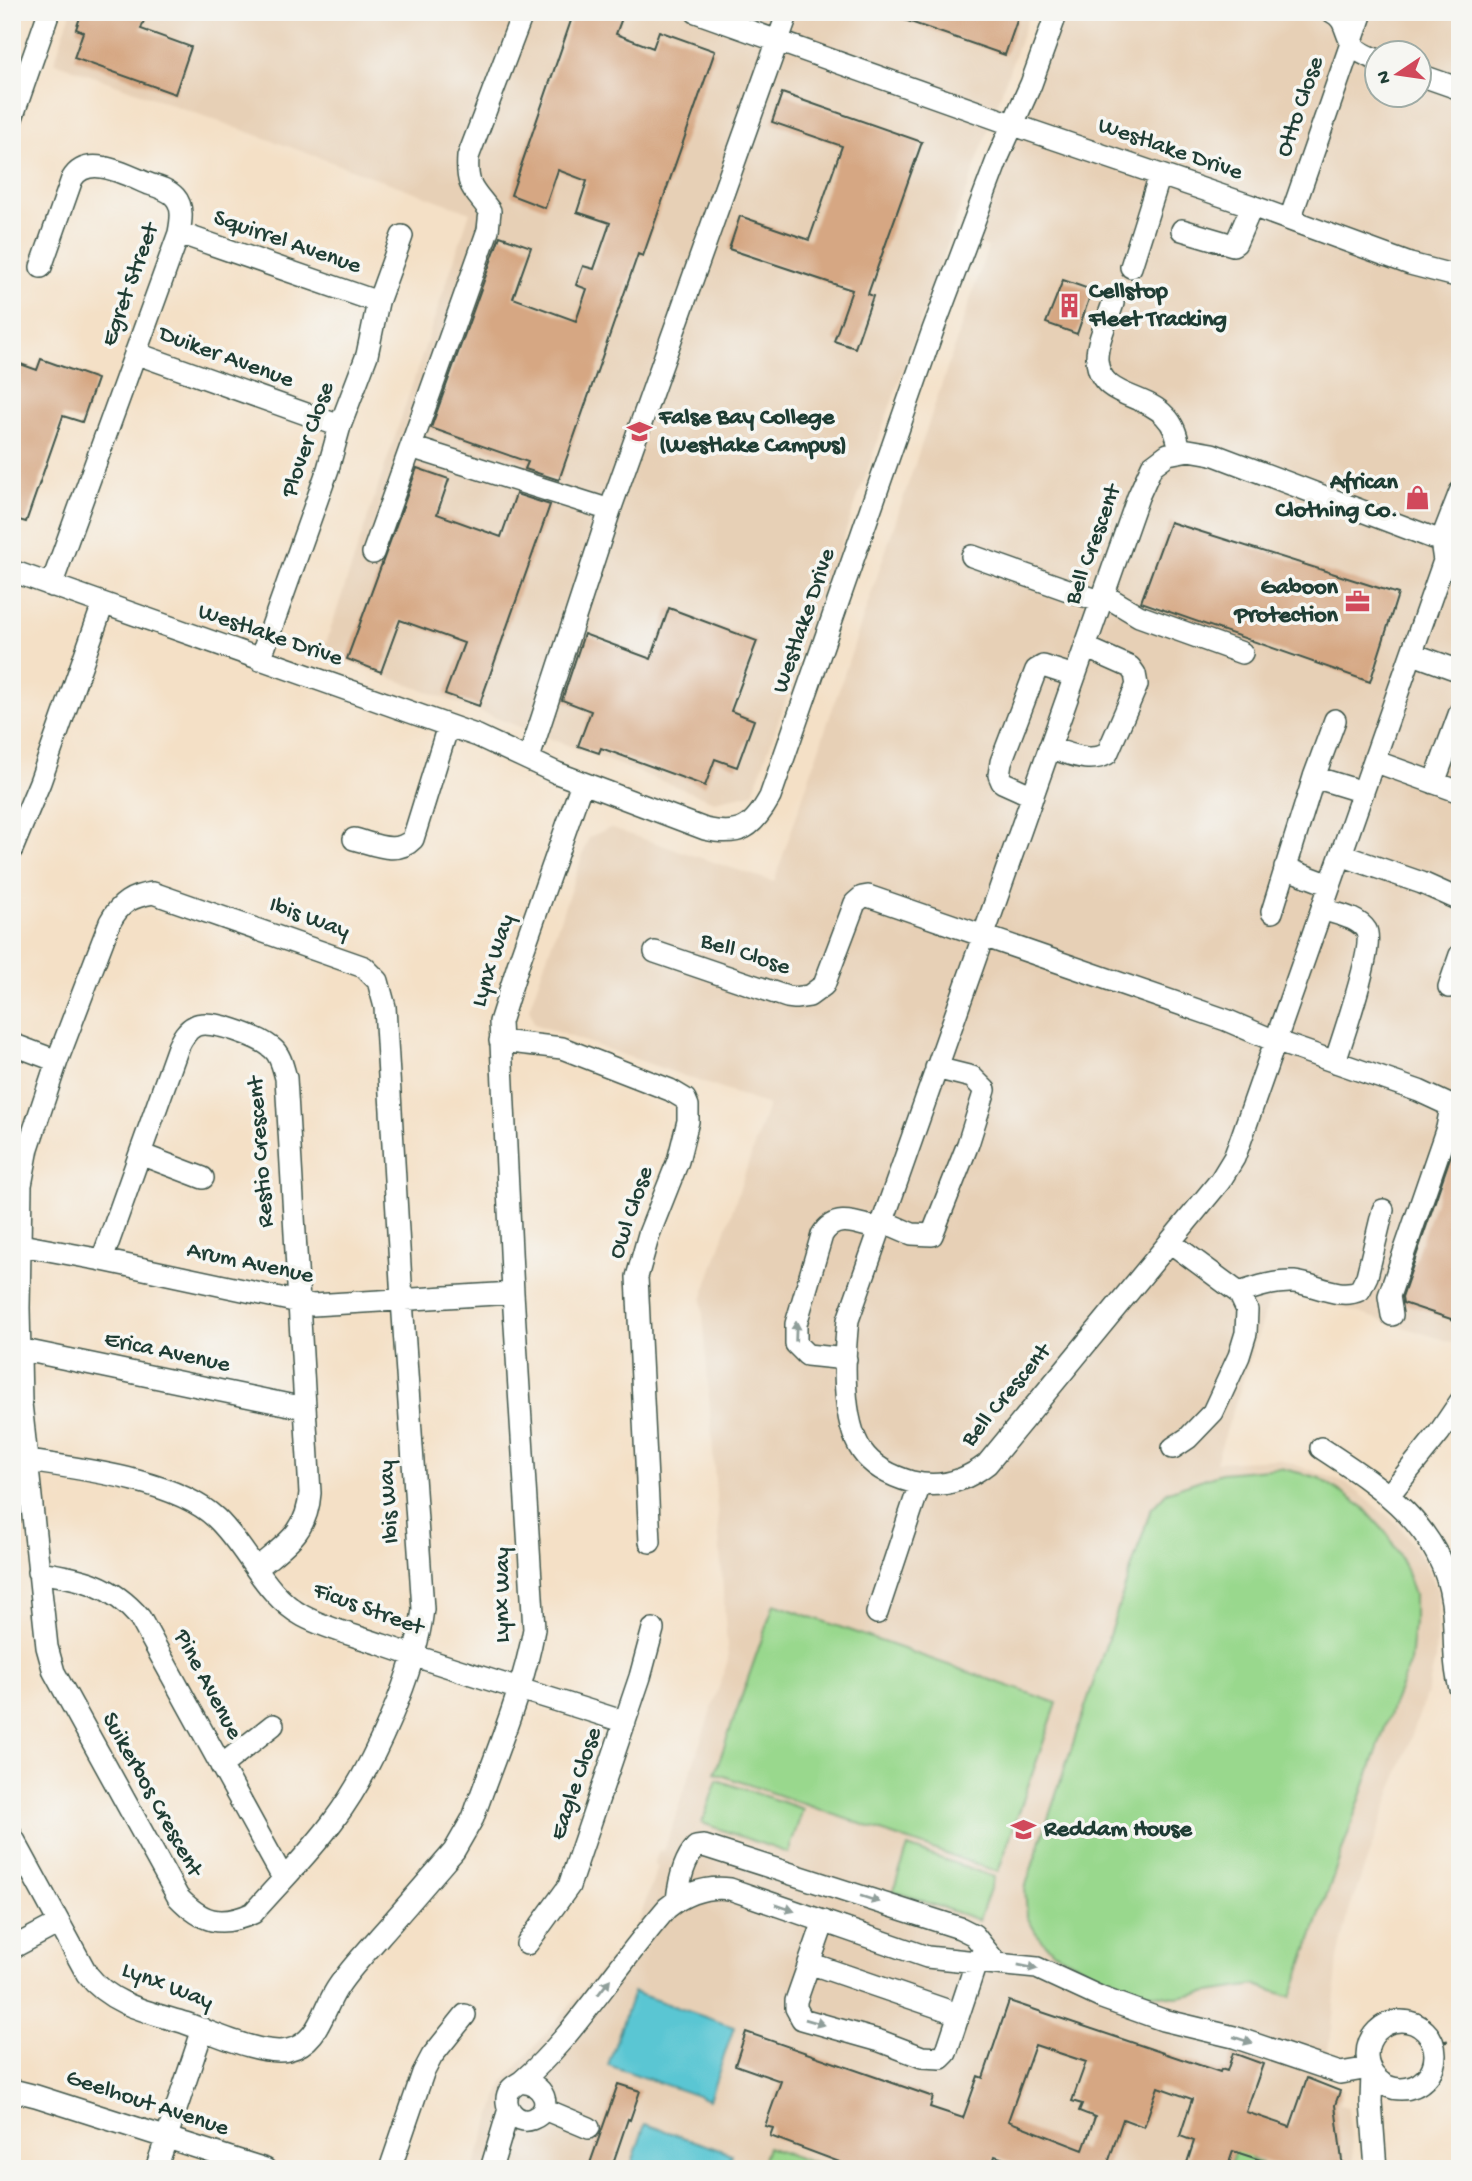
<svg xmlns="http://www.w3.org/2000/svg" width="1472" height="2181" viewBox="0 0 1472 2181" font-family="'Gochi Hand',sans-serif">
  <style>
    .built { fill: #e7d0b6; fill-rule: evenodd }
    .green { fill: #99d88d; stroke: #5c8a60; stroke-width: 2 }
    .water { fill: #5ac6d3; stroke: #3c8284; stroke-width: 2 }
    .building { fill: #d6a783; fill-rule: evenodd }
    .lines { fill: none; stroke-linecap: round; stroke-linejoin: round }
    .minor-casing { stroke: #3f554a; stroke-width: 24 }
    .path { stroke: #3f554a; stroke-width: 3.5; stroke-dasharray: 5 5; stroke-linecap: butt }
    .minor { stroke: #fff; stroke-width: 21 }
    .oneway { fill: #8f9e9a }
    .labels { text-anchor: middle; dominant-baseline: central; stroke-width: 7; stroke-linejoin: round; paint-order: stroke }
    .street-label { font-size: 24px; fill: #1f3d34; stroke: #f6f6f2 }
    .poi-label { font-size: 24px; font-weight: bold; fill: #1f3d34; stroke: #f6f6f2; text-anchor: start }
  </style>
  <rect width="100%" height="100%" fill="#f6f6f2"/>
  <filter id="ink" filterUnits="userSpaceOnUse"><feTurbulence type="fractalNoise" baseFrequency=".0143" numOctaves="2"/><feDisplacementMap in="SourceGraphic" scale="14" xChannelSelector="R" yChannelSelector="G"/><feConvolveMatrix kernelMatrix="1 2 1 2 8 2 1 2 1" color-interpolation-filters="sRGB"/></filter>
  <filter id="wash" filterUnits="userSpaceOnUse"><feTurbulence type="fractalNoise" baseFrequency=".00686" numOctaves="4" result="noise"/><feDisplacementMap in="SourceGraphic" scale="28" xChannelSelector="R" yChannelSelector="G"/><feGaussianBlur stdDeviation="1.57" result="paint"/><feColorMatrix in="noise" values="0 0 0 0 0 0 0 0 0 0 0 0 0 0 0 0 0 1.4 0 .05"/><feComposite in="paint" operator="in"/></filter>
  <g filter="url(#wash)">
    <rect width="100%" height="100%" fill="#f4e0c6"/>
    <path class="built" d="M71,12H1030L753,793L714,801L323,652L470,212L54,62Z
      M1057,12H1460V287L1455,299L1460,306V1345L1274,1286L1216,1462L1279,1459L1347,1483L1400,1526L1424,1561L1438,1591L1435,1660L1428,1690L1350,1908L1338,1958L1332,2029L1319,2080L1343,2089L1339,2104L1348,2108L1355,2169H473L503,2083L636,1929L658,1866L654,1865L659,1850L664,1851L728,1660L702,1300L768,1105L534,1024L529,1008L589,837L610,828L774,882L988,247L967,239ZM1378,52H1420V94H1378Z"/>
    <path class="green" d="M1280,1468L1320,1478L1363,1507L1389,1536L1406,1569L1414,1595V1622L1410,1662L1394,1702L1291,1997L1256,1985L1176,1997L1154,1994L1115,1983L1053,1952L1036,1933L1027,1917L1025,1888L1151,1509L1168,1491L1221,1473Z
      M774,1604L1057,1703L998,1872L715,1773Z
      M717,1780L803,1809L788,1853L702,1823Z
      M908,1847L994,1877L979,1920L893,1891Z
      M1237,2144L1254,2150L1251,2159L1261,2163L1259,2169H1229Z
      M767,2147L819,2165L817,2169H760Z"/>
    <path class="water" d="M633,1992L734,2027L709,2100L608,2065Z
      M645,2124L732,2154L727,2169H630Z"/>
    <g id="blocks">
      <path class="building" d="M82,12H147L141,29L191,47L175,94L74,58L83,32L76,29Z
        M574,12H605L622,18L616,34L653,48L659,31L715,51L643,256L638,254L559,480L525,469L528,462L431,428L500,236L531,247L513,298L576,321L587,289L576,285L583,266L594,269L610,223L577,212L587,181L558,170L545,208L511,195Z
        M891,12H1020L1005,55L890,15Z
        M782,93L922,142L868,294L873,296L855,348L834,341L852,290L729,249L740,216L809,240L842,146L772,122Z
        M1063,280L1092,290L1077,334L1046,323Z
        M41,359L97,379L82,422L63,416L26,522L12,518V361L37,370Z
        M417,468L449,479L437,514L501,537L516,494L550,505L479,706L445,694L464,643L400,620L381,672L347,659Z
        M1170,522L1398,594L1370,682L1141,602Z
        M669,608L757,641L731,711L754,720L737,767L715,759L705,786L601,748L599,753L578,746L591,711L562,700L584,634L651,659Z
        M1453,1149L1460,1151V1322L1403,1303L1402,1297Z
        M1009,2001L1220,2072L1221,2069L1227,2071L1233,2053L1263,2064L1246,2112L1290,2127L1307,2078L1340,2091L1335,2105L1343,2169H1275L1276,2165L1233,2151L1227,2169H1185L1194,2141L1180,2136L1192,2099L1158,2087L1144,2127L1123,2119L1106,2169H1034L995,2156L991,2169H858L770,2136L773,2128L765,2126L781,2081L735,2065L746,2032L933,2097L930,2107L963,2118L978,2076L983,2078ZM1035,2045L1086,2062L1072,2101L1082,2104L1079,2111L1095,2117L1083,2150L1008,2121Z
        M618,2084L640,2091L630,2120L628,2119L611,2169H588Z"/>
    </g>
  </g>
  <g filter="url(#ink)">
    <use href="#blocks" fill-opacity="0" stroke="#3f554a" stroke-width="2"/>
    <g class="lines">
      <defs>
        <path id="minor" d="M696,12L1014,125L1252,206L1410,264L1460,277
          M1332,12C1347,19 1344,33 1353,45C1359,53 1369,57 1378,60
          M1420,75L1460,89
          M12,118L49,12
          M1290,219L1362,12
          M1182,230L1233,245L1236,243L1252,206
          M179,233L378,302
          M41,267L72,179C87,153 125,174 146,183C155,186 168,189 175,197C184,207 181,222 179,233L51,586
          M1131,267L1160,175
          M1113,303C1108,320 1096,342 1097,360C1100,398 1144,393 1165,416C1175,426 1177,437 1180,450
          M135,353L340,426
          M411,447L610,510
          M1459,548L1441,541L1212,454L1189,450L1168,454L1152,466L1138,497L848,1320C844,1355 841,1421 862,1451C873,1467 894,1477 912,1482C940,1489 964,1482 987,1464L1220,1181L1234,1158L1240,1142L1444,561L1441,541L1460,492
          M373,553L488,230L490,211C473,188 466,187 468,157L523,12
          M972,556L1102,602
          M12,571L478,736L557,773L705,829C740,837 753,828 770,797L933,330L999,155L1031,84L1057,12
          M1104,595L1139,616L1242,653
          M1413,654L1460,671
          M260,660L328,469L340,426L367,355L378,302L402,236
          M1049,748C1069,753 1088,764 1107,754L1137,685L1135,674L1130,667L1085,647
          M529,758L610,510L788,12
          M1374,761L1460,792
          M1314,777L1363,792
          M1434,783L1460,712
          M1033,796L1002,782L999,775L1001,762L1036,670L1043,666L1074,676
          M354,839C374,844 397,856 413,839L448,726
          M12,849L40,782L103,604
          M1341,855L1422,883L1460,900
          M1285,868L1330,885
          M153,893L364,967L378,981L385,1007L402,1300L423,1609C416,1671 372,1770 334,1820C310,1853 280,1882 253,1913C220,1928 202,1922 178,1897L54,1672L47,1647L21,1403L19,1308L21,1185L28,1148L57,1061L110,922C120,903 132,896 153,893Z
          M1322,909C1336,914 1358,917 1366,930C1375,946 1342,1040 1335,1062
          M1272,912L1314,777L1335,720
          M655,952L787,997L795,998L809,996L824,985L855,903L862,897L868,896L1226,1020L1275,1041L1419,1091L1460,1110
          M1449,987L1460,955
          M500,1041L562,1048L670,1090L685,1099L688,1106V1121L678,1161L649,1234L637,1277L650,1542
          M12,1044L57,1061
          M140,1154L203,1178
          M882,1221L912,1234L932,1235L968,1144L985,1090L972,1077L936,1068
          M1170,1242L1239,1293L1247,1310L1246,1333L1239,1356L1213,1412L1188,1438L1173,1448
          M21,1245L102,1260L313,1305L513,1293
          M102,1260L178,1047C182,1039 186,1030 195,1026C210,1018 259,1037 272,1048C281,1055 283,1068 286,1078L310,1493C307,1534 285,1544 256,1569
          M1239,1293C1257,1287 1275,1281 1294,1282C1316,1284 1339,1300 1360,1290L1367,1276L1383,1210
          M1392,1315L1389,1296L1447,1128L1451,1107
          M19,1349L304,1408
          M846,1359L807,1355L796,1344V1324L822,1235C835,1212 858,1224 879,1229
          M1321,1448C1379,1486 1442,1526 1452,1602C1456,1630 1452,1661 1460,1688
          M15,1459C72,1468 174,1478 216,1518C248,1548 264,1595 303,1616C327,1629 357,1636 383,1645C463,1673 545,1696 625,1722
          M1389,1495L1439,1433L1460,1402
          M38,1572C81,1578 111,1584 140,1618L283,1878
          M877,1613L920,1484
          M221,1766L273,1725
          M12,1836L87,1974C111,2005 149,2012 185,2023C212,2032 261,2056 288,2050C318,2043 322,2013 336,1990C348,1970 365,1954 380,1936C405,1908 429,1880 454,1851L473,1818C494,1757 523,1692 534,1629L513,1293L500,1022L520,959L582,783
          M677,1900C679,1882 683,1861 696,1847L704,1846L960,1928L974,1935L997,1964
          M824,1921L796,2001V2008L802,2019L880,2041L922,2057L941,2058L946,2053L976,1963
          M527,1944L569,1886L640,1677L653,1629
          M12,1948L59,1923
          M809,1963L958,2014
          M1367 2055a34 34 0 1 1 68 0a34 34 0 1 1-68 0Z
          M1372,2073L1371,2102L1376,2169
          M520,2083C543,2080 556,2110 532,2119C516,2125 500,2105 510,2090C513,2086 518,2084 522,2081C537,2068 551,2053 564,2038C599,1996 631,1950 667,1908C686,1893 706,1886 730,1889L927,1957L1037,1968L1102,1998L1163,2020L1234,2037L1340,2073L1370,2068
          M12,2090L36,2096L265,2169
          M544,2109L589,2128
          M156,2169L203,2029
          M390,2169L423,2073L432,2056L465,2015
          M491,2169L509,2109"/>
      </defs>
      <use href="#minor" class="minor-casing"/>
      <path class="path" d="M1433,2043L1460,2040"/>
      <use href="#minor" class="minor"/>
    </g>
    <defs><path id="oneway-solid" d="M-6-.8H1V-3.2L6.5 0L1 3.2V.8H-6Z" transform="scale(1.75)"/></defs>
    <g class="oneway">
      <use href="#oneway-solid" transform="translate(796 1331) rotate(-88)"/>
      <use href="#oneway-solid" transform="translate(870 1899) rotate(18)"/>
      <use href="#oneway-solid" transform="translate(785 1908) rotate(19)"/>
      <use href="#oneway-solid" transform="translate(1028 1967) rotate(11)"/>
      <use href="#oneway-solid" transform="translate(604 1987) rotate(-52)"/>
      <use href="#oneway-solid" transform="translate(815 2022) rotate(16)"/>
      <use href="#oneway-solid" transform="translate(1243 2040) rotate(18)"/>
    </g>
  </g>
  <defs>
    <symbol id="building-bare" viewBox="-9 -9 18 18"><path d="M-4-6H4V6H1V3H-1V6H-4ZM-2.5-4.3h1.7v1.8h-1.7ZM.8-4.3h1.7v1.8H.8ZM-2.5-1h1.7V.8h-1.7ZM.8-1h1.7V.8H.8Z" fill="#d1495b" stroke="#f6f6f2" stroke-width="2.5" paint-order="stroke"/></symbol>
    <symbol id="university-bare" viewBox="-9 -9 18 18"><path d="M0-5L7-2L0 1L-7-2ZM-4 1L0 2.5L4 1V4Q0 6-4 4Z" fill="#d1495b" stroke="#f6f6f2" stroke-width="2.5" paint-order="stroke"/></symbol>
    <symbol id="shop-bare" viewBox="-9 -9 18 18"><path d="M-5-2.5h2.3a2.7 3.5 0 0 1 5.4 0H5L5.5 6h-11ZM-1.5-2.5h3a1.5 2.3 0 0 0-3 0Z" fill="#d1495b" stroke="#f6f6f2" stroke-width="2.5" paint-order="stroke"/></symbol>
    <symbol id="office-bare" viewBox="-9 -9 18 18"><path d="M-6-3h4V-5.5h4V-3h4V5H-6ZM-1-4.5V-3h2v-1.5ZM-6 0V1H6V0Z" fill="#d1495b" stroke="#f6f6f2" stroke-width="2.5" paint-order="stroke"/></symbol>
    <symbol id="school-bare" viewBox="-9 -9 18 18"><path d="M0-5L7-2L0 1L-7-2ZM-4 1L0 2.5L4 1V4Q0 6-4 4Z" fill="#d1495b" stroke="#f6f6f2" stroke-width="2.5" paint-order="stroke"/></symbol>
  </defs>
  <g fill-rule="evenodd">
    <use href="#building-bare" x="1052" y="288" width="35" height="35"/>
    <use href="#university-bare" x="622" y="414" width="35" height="35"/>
    <use href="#shop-bare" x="1400" y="480" width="35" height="35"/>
    <use href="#office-bare" x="1340" y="584" width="35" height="35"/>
    <use href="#school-bare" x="1006" y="1812" width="35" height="35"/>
  </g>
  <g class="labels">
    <g class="street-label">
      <text transform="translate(1301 107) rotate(-71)">Otto Close</text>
      <text transform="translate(1170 150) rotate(19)">Westlake Drive</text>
      <text transform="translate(287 243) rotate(19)">Squirrel Avenue</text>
      <text transform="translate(131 285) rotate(-70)">Egret Street</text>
      <text transform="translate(226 358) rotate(20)">Duiker Avenue</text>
      <text transform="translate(309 440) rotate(-71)">Plover Close</text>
      <text transform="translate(1094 545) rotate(-70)">Bell Crescent</text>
      <text transform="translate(805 621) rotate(-71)">Westlake Drive</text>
      <text transform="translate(270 636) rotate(19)">Westlake Drive</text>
      <text transform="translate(309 919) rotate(20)">Ibis Way</text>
      <text transform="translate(745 955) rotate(18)">Bell Close</text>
      <text transform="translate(494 961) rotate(-72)">Lynx Way</text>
      <text transform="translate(262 1152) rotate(-94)">Restio Crescent</text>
      <text transform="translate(632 1213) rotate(-71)">Owl Close</text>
      <text transform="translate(250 1264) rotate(12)">Arum Avenue</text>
      <text transform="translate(167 1353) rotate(12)">Erica Avenue</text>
      <text transform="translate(1007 1396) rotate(-50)">Bell Crescent</text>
      <text transform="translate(390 1502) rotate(-94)">Ibis Way</text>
      <text transform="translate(503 1595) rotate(-90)">Lynx Way</text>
      <text transform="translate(368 1610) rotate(20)">Ficus Street</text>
      <text transform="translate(207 1685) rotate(62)">Pine Avenue</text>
      <text transform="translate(577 1784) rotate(-71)">Eagle Close</text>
      <text transform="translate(151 1795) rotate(61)">Suikerbos Crescent</text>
      <text transform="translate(167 1987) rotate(21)">Lynx Way</text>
      <text transform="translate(147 2104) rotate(18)">Geelhout Avenue</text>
    </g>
    <g class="poi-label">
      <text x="1089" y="292">Cellstop<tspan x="1089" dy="28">Fleet Tracking</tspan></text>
      <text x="659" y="418">False Bay College<tspan x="659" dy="28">(Westlake Campus)</tspan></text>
      <text x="1398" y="483" text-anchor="end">African<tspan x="1398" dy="28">Clothing Co.</tspan></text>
      <text x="1338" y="588" text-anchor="end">Gaboon<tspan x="1338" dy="28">Protection</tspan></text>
      <text x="1044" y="1830">Reddam House</text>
    </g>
  </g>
  <rect width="1472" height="2181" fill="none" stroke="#f6f6f2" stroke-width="42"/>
  <g transform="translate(1398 74) rotate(257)"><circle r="33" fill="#f6f6f2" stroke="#a0aca6" stroke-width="2"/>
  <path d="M0-5L12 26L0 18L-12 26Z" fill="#d1495b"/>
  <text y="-10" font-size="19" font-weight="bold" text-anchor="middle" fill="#1f3d34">N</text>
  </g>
</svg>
